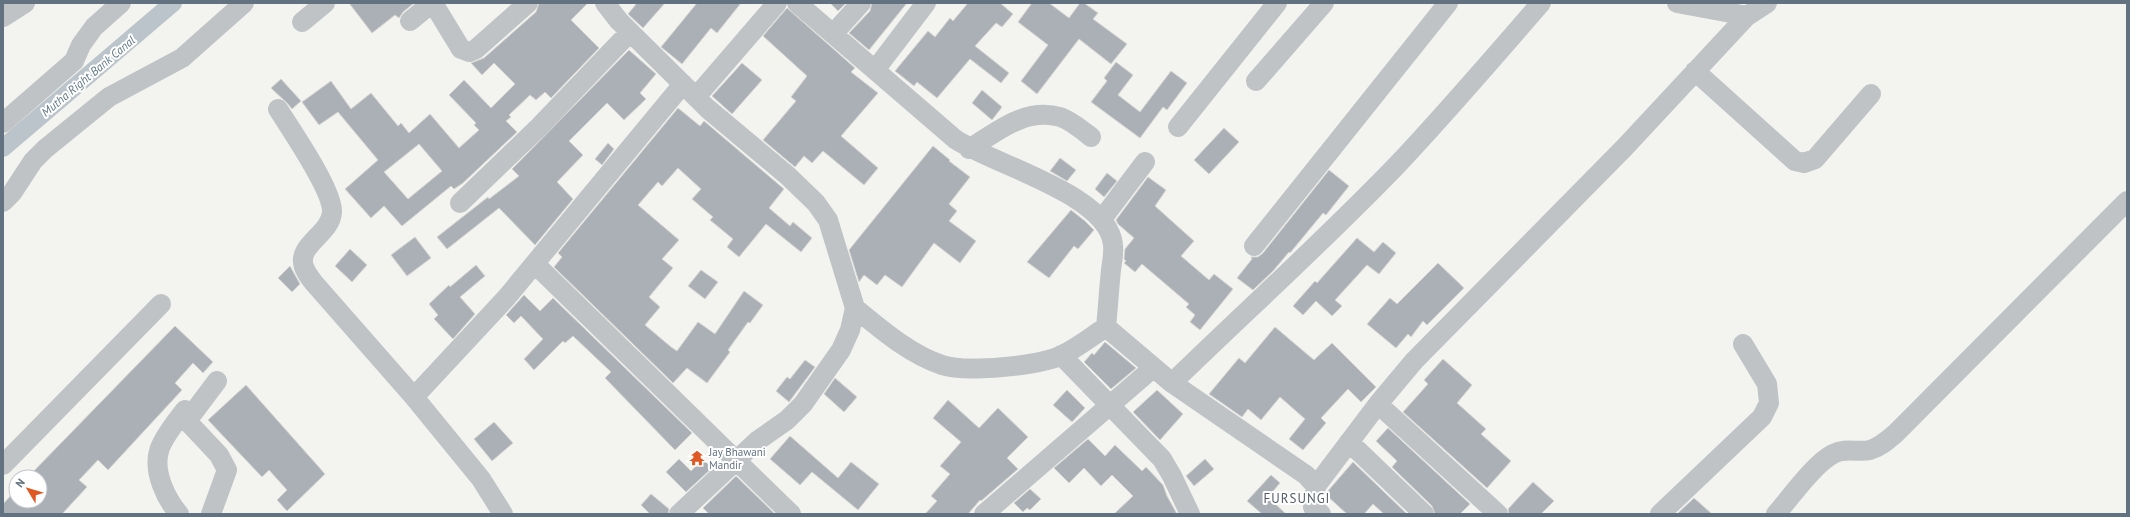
<svg xmlns="http://www.w3.org/2000/svg" width="2130" height="517" viewBox="0 0 2130 517" font-family="'PT Sans',sans-serif">
  <style>
    .lines { fill: none; stroke-linecap: round; stroke-linejoin: round }
    .canal { stroke: #bac4ca; stroke-width: 18 }
    .building { fill: #aab0b5; stroke: #d5d5d2; fill-rule: evenodd }
    .minor { stroke: #bfc3c6; stroke-width: 20 }
    .labels { text-anchor: middle; dominant-baseline: central; stroke-width: 4; stroke-linejoin: round; paint-order: stroke }
    .poi-label { font-size: 11px; fill: #637280; stroke: #fff; text-anchor: start }
    .water-label { font-size: 12px; font-style: italic; fill: #637a85; stroke: #fff }
    .quarter-label { font-size: 13px; letter-spacing: 1px; fill: #515b65; stroke: #fff }
  </style>
  <rect width="100%" height="100%" fill="#f3f4ef"/>
  <g class="lines">
    <path class="canal" d="M3,148L173,3"/>
  </g>
  <path class="building" d="M349,3H414L403,12L399,18L395,15L372,33Z
    M539,3H588L571,20L599,48L551,98L545,92L536,100L530,95L509,115L511,117L506,121L517,132L463,183L454,189L451,186L402,226L384,206L371,218L345,189L378,160L338,112L319,125L302,102L331,81L351,109L371,93L398,126L401,123L409,133L430,114L459,148L479,130L474,125L476,123L449,95L464,80L491,108L515,84L494,63L482,75L471,63L484,58L536,12ZM419,144L442,171L408,199L384,172Z
    M637,3H665L643,28L628,14Z
    M697,3H741L717,33L711,28L682,64L661,47Z
    M830,3H846L838,11Z
    M872,3H907L869,50L849,33L870,11Z
    M968,3H1000L1013,14L1002,27L996,23L975,46L1009,73L1001,83L970,59L937,98L917,82L914,86L895,71L928,31L935,37L950,18L953,21Z
    M1032,3H1049L1069,18L1080,3H1084L1098,13L1093,19L1127,44L1111,64L1079,39L1037,94L1021,81L1048,45L1018,22Z
    M787,8L855,68L851,72L878,93L841,136L878,168L864,185L823,151L812,163L804,156L795,167L763,140L796,101L791,97L807,76L763,36Z
    M629,50L656,74L640,93L646,99L624,120L607,103L569,141L583,155L557,182L573,199L535,245L499,208L447,249L437,237L488,197L489,199L519,176L512,169Z
    M1116,62L1133,75L1118,95L1140,112L1171,71L1187,83L1167,110L1163,107L1140,138L1091,102L1107,81L1104,78Z
    M742,63L762,80L732,114L712,96Z
    M281,79L301,101L292,109L287,103L271,88Z
    M982,90L1002,107L992,120L972,103Z
    M678,108L700,126L704,121L784,189L769,208L790,226L793,222L812,238L801,252L766,224L739,257L727,247L733,239L710,220L713,217L692,199L701,189L678,168L662,186L658,182L638,205L679,240L662,259L673,268L649,297L660,307L645,325L671,347L677,351L698,322L715,334L744,291L763,305L750,323L748,322L728,350L730,352L707,383L687,368L673,383L554,267L562,257L558,253Z
    M1224,128L1239,142L1209,174L1194,160Z
    M608,143L614,149L602,165L595,159Z
    M933,146L950,160L949,161L970,177L949,204L957,211L949,221L976,241L960,263L934,243L902,287L885,275L877,285L864,275L859,282L849,250Z
    M1060,158L1076,170L1067,181L1050,171Z
    M1329,170L1349,186L1326,215L1323,213L1290,253L1289,252L1273,271L1253,290L1237,278L1252,259L1251,257H1258L1263,253Z
    M1107,173L1117,181L1104,197L1095,189Z
    M1148,177L1166,190L1155,206L1194,241L1181,256L1209,280L1214,274L1233,289L1200,330L1190,322L1195,315L1186,307L1189,304L1142,264L1135,272L1124,263L1126,261L1124,259L1125,249L1134,238L1118,224L1116,220Z
    M1071,210L1085,221L1094,230L1078,249L1074,246L1049,278L1027,262Z
    M415,237L431,258L407,276L391,255Z
    M1357,238L1374,252L1383,242L1396,253L1379,274L1367,265L1335,300L1342,306L1332,316L1316,301L1303,315L1293,306L1315,281L1317,283Z
    M350,249L367,265L352,282L335,266Z
    M1438,263L1464,288L1427,325L1423,321L1411,337L1408,334L1396,348L1367,324L1390,298L1397,304Z
    M476,265L485,276L460,297L475,314L453,339L434,319L438,315L429,304L449,285L450,287Z
    M290,266L300,284L292,292L278,278Z
    M701,270L718,282L705,299L688,286Z
    M524,295L540,311L553,298L692,433L675,450L605,378L611,372L573,336L565,343L563,341L534,370L524,359L543,339L521,316L514,323L506,315Z
    M175,326L213,362L203,373L193,363L175,383L182,390L108,470L98,460L79,480L87,487L62,514H3V504L16,490V501H40V477H28Z
    M1275,327L1314,360L1332,343L1376,387L1361,402L1348,389L1321,418L1326,423L1303,450L1289,439L1305,419L1280,397L1261,420L1248,409L1242,417L1209,394L1239,358L1245,363Z
    M1105,342L1136,368L1111,389L1084,362L1092,353L1094,355Z
    M1443,359L1472,385L1457,403L1486,429L1481,434L1511,461L1487,488L1403,412L1428,384L1424,380Z
    M805,360L815,367L789,402L776,391L787,377L790,379Z
    M835,378L857,397L844,412L824,394Z
    M246,385L325,474L287,511L277,500L287,490L269,470L262,477L208,420Z
    M1067,390L1085,408L1072,422L1053,405Z
    M1157,390L1183,414L1160,440L1133,412Z
    M948,400L979,428L998,408L1028,437L1007,458L1018,469L981,501L980,500L968,514H925L937,501L931,496L950,474L940,466L961,442L933,418Z
    M494,422L513,443L492,461L474,439Z
    M1388,428L1470,504L1460,514H1435L1432,506L1392,467L1397,461L1376,441Z
    M790,436L838,478L851,462L879,484L858,510L812,472L800,485L770,459Z
    M1088,439L1105,456L1115,445L1142,471L1146,467L1163,485L1167,496L1177,514H1114L1133,496L1112,475L1101,486L1084,468L1069,483L1054,468Z
    M679,459L691,471L703,459L712,468L686,492L666,472Z
    M1205,459L1214,469L1194,486L1186,476Z
    M1353,462L1407,514H1384L1373,504L1364,514H1347L1326,495L1327,492Z
    M1271,475L1280,483L1268,497L1286,514H1262L1247,501Z
    M736,476L775,514H709L703,508Z
    M1533,482L1554,501L1541,514H1509L1508,509Z
    M1030,489L1041,499L1030,510L1027,508L1023,512L1014,503Z
    M651,494L669,509L668,514H650L641,505Z
    M1694,498L1712,514H1677Z"/>
  <g class="lines">
    <path class="minor" d="M433,3L461,49L469,52L476,49L528,3
      M605,3L619,21L708,109L788,176L816,203L828,220L855,308L850,330L841,350L803,404L787,420L757,441L679,514
      M797,3L955,139C993,165 1109,194 1113,245C1114,253 1112,262 1111,270C1109,289 1108,308 1106,327
      M1677,3L1747,16
      M3,17L25,3
      M410,21L432,3
      M302,22L325,3
      M833,34L861,3
      M875,70L926,3
      M1695,71L1795,161L1804,163L1815,159L1871,94
      M1256,81L1324,3
      M696,97L777,3
      M278,109C291,130 333,190 332,212C331,234 296,245 304,267C306,273 310,278 314,283L414,397L481,479L503,514
      M3,123L74,61L81,45L94,27L121,3
      M1178,127L1277,3
      M969,149C997,132 1025,107 1060,117C1070,120 1082,130 1091,137
      M3,202L12,193L33,161L45,149L109,97L182,58L244,3
      M460,203L539,127L630,32
      M1102,219L1145,162
      M1254,246L1448,3
      M535,264L791,514
      M855,308C881,329 909,354 942,365C966,373 1039,366 1062,355C1077,348 1092,336 1106,327L1172,383L1306,475L1316,486
      M1061,355L1162,459L1172,476L1190,514
      M1172,383C1247,310 1325,240 1398,164C1447,112 1494,57 1541,3
      M414,397L507,297L683,84
      M1378,404L1498,514
      M1349,442L1424,514
      M3,465L161,304
      M1316,486L1378,404L1414,361L1625,147L1747,16L1767,3
      M1316,486L1313,507L1321,514
      M179,514C166,499 153,472 159,451C162,439 177,420 185,410L186,416
      M211,514L227,470L219,455L187,421L217,381
      M984,514L1153,368
      M1660,514L1762,417L1769,403L1767,384L1743,344
      M1776,514C1790,498 1815,463 1833,454C1846,447 1857,453 1870,450C1880,447 1888,440 1896,433L2127,201"/>
  </g>
  <defs>
    <symbol id="temple-bare" viewBox="-9 -9 18 18"><path d="M0-6L5-2H3V0L6.5 2.5H4V6H1.5V3h-3V6H-4V2.5H-6.5L-3 0V-2H-5Z" fill="#df5924" stroke="#fff" stroke-width="2.5" paint-order="stroke"/></symbol>
  </defs>
  <g fill-rule="evenodd">
    <use href="#temple-bare" x="686" y="447" width="22" height="22"/>
  </g>
  <g class="labels">
    <g class="poi-label">
      <text x="709" y="452">Jay Bhawani<tspan x="709" dy="13">Mandir</tspan></text>
    </g>
    <g class="water-label">
      <text transform="translate(88 76) rotate(-40)">Mutha Right Bank Canal</text>
    </g>
    <g class="quarter-label">
      <text x="1297" y="498">FURSUNGI</text>
    </g>
  </g>
  <rect width="2130" height="517" fill="none" stroke="#637280" stroke-width="8"/>
  <g transform="translate(28 489) rotate(308)"><circle r="19" fill="#ffffff" stroke="#c1c7cc"/>
  <path d="M0-3L7 15L0 10L-7 15Z" fill="#df5924"/>
  <text y="-6" font-size="11" font-weight="bold" text-anchor="middle" fill="#637280">N</text>
  </g>
</svg>
